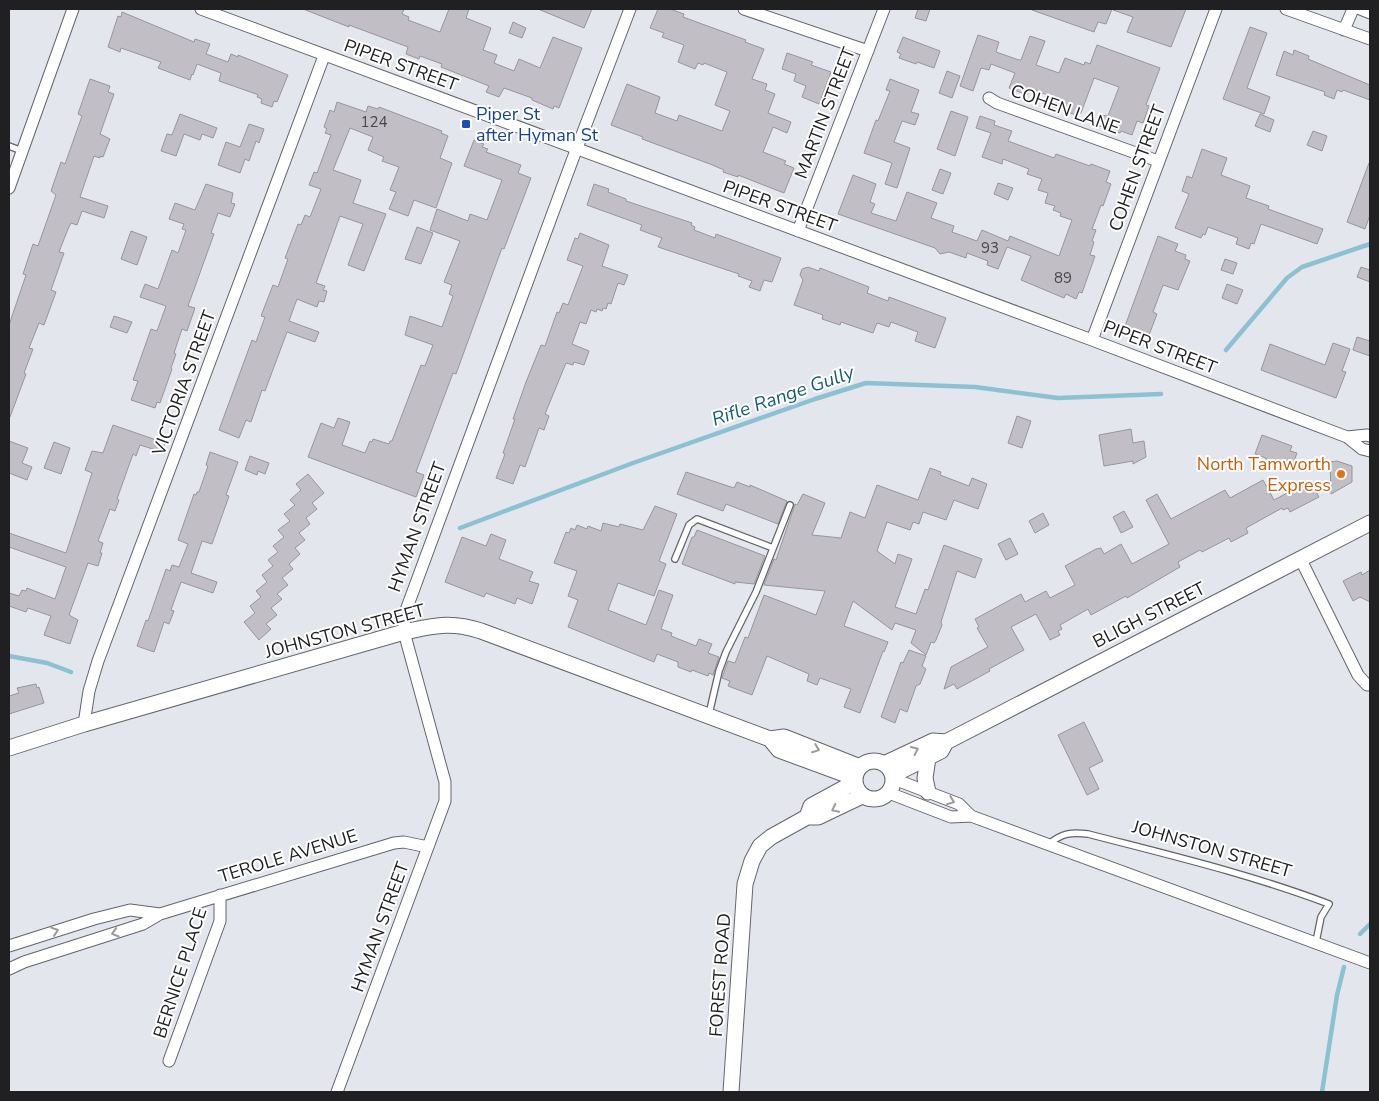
<svg xmlns="http://www.w3.org/2000/svg" width="1379" height="1101" viewBox="0 0 1379 1101" font-family="'Nunito Sans',sans-serif">
  <style>
    .lines { fill: none; stroke-linecap: round; stroke-linejoin: round }
    .stream { stroke: #8cc1d1; stroke-width: 4.5 }
    .building { fill: #c2bec6; stroke: #98959c }
    .lane-casing { stroke: #63656c; stroke-width: 8 }
    .street-casing { stroke: #63656c; stroke-width: 13 }
    .secondary-casing { stroke: #63656c; stroke-width: 17 }
    .lane { stroke: #fff; stroke-width: 5.5 }
    .street { stroke: #fff; stroke-width: 11 }
    .secondary { stroke: #fff; stroke-width: 15 }
    .oneway { stroke: #9b9b9c }
    .transit-dot { fill: #1a4fb4; stroke: #fff; stroke-width: 2 }
    .food-dot { fill: #e8710a; stroke: #fff; stroke-width: 2 }
    .labels { text-anchor: middle; dominant-baseline: central; stroke-width: 4; stroke-linejoin: round; paint-order: stroke }
    .number-label { font-size: 15px; fill: #48484c }
    .street-label { font-size: 18px; fill: #202023; stroke: #fff }
    .transit-label { font-size: 18px; fill: #164399; stroke: #fff; text-anchor: start }
    .food-label { font-size: 18px; fill: #c56008; stroke: #fff; text-anchor: end }
    .water-label { font-size: 19px; font-style: italic; fill: #185d6f; stroke: #fff }
  </style>
  <rect width="100%" height="100%" fill="#e4e6ee"/>
  <g class="lines">
    <path class="stream" d="M1226,350L1287,278L1302,267L1370,244
      M460,528L633,463L815,399L866,383L975,387L1058,398L1161,394
      M9,656L47,663L71,672
      M1360,934L1370,924
      M1322,1092L1337,995L1344,967"/>
  </g>
  <path class="building" d="M303,9H404L402,14L409,17L408,20L440,32L449,9H469L466,18L491,28L483,50L497,55L494,63L514,71L519,59L540,68L553,37L582,48L559,108L554,106L553,109L532,100V98L504,88L499,97L486,92L489,86L441,67L442,64L420,56L419,59L406,54L408,47L349,25V27Z
    M538,9H592L584,28Z
    M658,9H670L684,14L683,17L746,40L745,42L764,49L752,79L767,84L765,90L775,94L768,113L791,122L787,133L773,127L763,152L786,161L784,164L794,168L784,193L738,175V177L723,172L724,170L710,164L642,139L643,137L611,125L627,84L660,97L655,113L677,121L679,115L722,131L730,111L715,105L727,72L704,63L703,65L698,63L695,69L678,62L684,45L662,37L664,33L650,28Z
    M918,9H930L926,21L915,18Z
    M1032,9H1112L1106,24L1098,22L1094,32L1032,10Z
    M1113,9H1186L1171,47L1127,32L1133,17L1113,10Z
    M122,12L194,42L195,39L210,44L206,54L228,62L231,54L238,57V55L288,75L277,102L274,101L272,107L261,103L262,99L257,97L258,95L256,94L219,81L221,73L197,64L193,75L192,74L190,80L158,68L161,62L121,48L120,52L108,47L118,16L121,17Z
    M513,22L526,28L522,38L509,33Z
    M1250,27L1267,33L1247,88L1270,97L1264,114L1223,99Z
    M978,35L999,42L996,52L1019,60H1021L1030,36L1045,41L1036,65L1059,73L1065,58L1084,65L1085,62L1090,64L1097,45L1160,68L1146,105L1149,106L1143,123L1137,121L1132,135L1121,131L1120,133L1096,125L1100,115L1108,116L1119,87L1094,78L1081,113L1077,112L1076,115L1047,105L1050,96L1030,88L1027,95L1009,88L1015,73L991,64L989,70L981,68L973,91L960,86Z
    M903,37L940,51L934,68L917,62L916,64L899,58L901,54L897,52Z
    M1294,50L1309,56L1308,59L1370,85V100L1343,90L1342,92L1337,90L1334,99L1324,95L1325,92L1276,75L1284,51L1293,55Z
    M787,53L813,62L811,65L831,72L819,104L802,97L806,86L794,81L796,74L782,69Z
    M947,71L960,76L952,98L939,93Z
    M90,79L110,86L108,92L114,94L100,134L110,139L103,157L100,156V158L94,156L80,197L108,206L104,218L82,211L77,225L71,223L68,229L59,252L64,253L51,290L56,292L44,325L39,323L29,348L33,349L24,373L26,374L10,417H9V325L26,275L23,274L33,244L38,246L56,195L51,191L61,162L65,164L82,116L78,114Z
    M890,79L919,90L911,112L919,114L915,125L902,121L894,142L910,148L897,188L885,184L892,163L864,153L876,120L878,121L890,91L886,90Z
    M337,102L366,112L368,106L378,109L379,107L442,131L441,133L448,136L440,158L452,163L436,208L414,200L408,216L389,209L396,192L390,190L399,167L382,161L384,157L368,150L373,137L350,128L333,170L361,180L353,203L386,214L364,271L348,265L363,224L340,216L316,283L325,286L323,290L327,291L324,302L319,301L317,307L297,299L289,321L319,332L315,342L287,332L265,391L262,390L251,422L246,420L239,438L219,430L252,340L256,342L265,317L261,316L273,285L278,287L288,259L285,258L298,224L301,225L305,215L310,217L321,189L309,185L314,172L317,173L331,135L325,133L327,129L324,127L330,110L334,112Z
    M951,111L968,117L955,156L937,149Z
    M180,114L217,128L213,138L202,134L200,140L184,134L176,156L161,151L167,134L172,135Z
    M1260,114L1274,120L1270,132L1255,126Z
    M980,116L995,121L994,125L1012,131L1008,141L1054,158L1056,154L1090,166L1091,164L1110,171L1106,182L1111,184L1103,206L1101,205L1092,229L1096,230L1092,241L1094,242L1090,255L1095,256L1082,293L1079,292L1076,299L1066,294L1064,298L1021,280L1031,256L1007,247L998,269L987,265L988,261L967,253L966,258L949,252L940,254L935,248L838,214L853,175L876,184L870,202L875,204L871,213L896,221L907,192L937,203L931,218L954,226L952,232L977,241L982,230L1008,241L1010,236L1059,256L1072,220L1060,216L1061,213L1053,210L1055,206L1045,203L1048,193L1038,190L1042,179L1027,174L1029,169L1003,159L1002,164L982,157L991,133L976,128Z
    M249,124L264,129L259,143L256,141L249,161L245,159L240,173L218,165L226,142L240,147Z
    M1313,131L1327,136L1322,151L1307,145Z
    M474,140L484,144L482,147L488,149L486,152L521,165L518,173L531,178L504,249L502,248L492,275L456,374L453,373L416,472L424,475L416,497L308,457L321,423L334,428L338,418L350,422L342,445L365,453L370,441L372,442L373,439L389,444L390,441H392L421,365L425,366L433,345L405,335L410,316L442,327L453,296L449,294L452,285L444,282L460,241L430,230L437,209L468,221L470,214L487,220L502,180L464,166Z
    M1202,149L1227,158L1221,175L1250,186L1246,198L1269,206L1268,209L1323,229L1317,244L1261,224L1254,244L1251,243L1249,249L1236,244L1238,238L1208,227L1205,235L1203,234L1201,238L1175,228L1189,194L1182,191L1187,176L1192,178Z
    M1369,163H1370V215L1365,229L1347,222Z
    M940,169L951,173L943,194L932,190Z
    M998,183L1013,188L1008,200L994,194Z
    M206,184L233,193L231,203L235,204L230,217L218,213L211,233L214,234L188,306L195,308L187,331L182,329L174,353L176,354L171,368L172,369L160,403L157,402L155,408L131,400L138,381L133,380L151,329L157,331L166,306L140,297L145,284L158,289L172,250L178,253L186,230L182,229L184,224L169,219L175,203L195,210Z
    M594,184L609,189L608,192L626,199V201L692,223L691,225L695,227L694,230L715,238L716,234L781,258L772,282L764,280L760,291L749,287L752,281L738,276L739,274L658,247L662,238L640,230L642,225L587,205Z
    M417,227L433,233L421,264L405,259Z
    M131,231L147,237L137,265L121,259Z
    M580,233L609,245L602,266L628,275L624,285L618,283L611,304L608,303L606,309L603,308L602,311L597,309L596,312L591,310L586,324L580,322L572,344L589,351L584,365L574,362L573,365L566,363L545,414L549,416L544,430L539,428L525,467L520,465L513,484L496,478L505,454L503,453L515,419H513L526,382L541,345L545,346L557,312L559,313L563,303L568,305L583,266L567,260L575,238L578,239Z
    M1158,236L1178,244L1175,251L1186,255L1185,259L1190,261L1178,290L1163,285L1153,312L1157,314L1149,335L1125,326Z
    M1225,259L1237,263L1233,274L1221,270Z
    M808,267L819,271L820,268L869,287L867,293L888,301L889,297L946,318L935,348L915,341L918,332L891,322L889,327L877,323L873,333L841,322L840,325L822,319L823,315L794,305L803,280L800,275L802,269Z
    M1361,267L1370,270V282L1357,277Z
    M1227,284L1243,290L1237,304L1222,298Z
    M114,316L132,322L127,333L110,327Z
    M1357,337L1370,341V356L1353,350Z
    M1333,343L1350,349L1342,371L1346,372L1336,398L1261,370L1270,344L1325,365Z
    M1017,416L1031,421L1022,448L1008,443Z
    M113,425L165,443L162,452L140,445L136,456L133,454L117,499L119,500L115,511L110,509L98,541L103,543L100,553H102L98,566L88,563L69,615L78,620L70,644L44,635L51,616L28,608L26,612L9,606V593L19,596L22,590L26,591L27,588L55,599L66,567L9,547V533L66,553L92,473L85,470L92,451L103,453Z
    M1131,429L1133,443L1144,441L1146,457L1133,464V461L1104,466L1099,435Z
    M1262,435L1292,446L1290,451L1297,453L1293,464L1286,462L1285,465L1281,464L1280,466L1265,461L1266,458L1255,454Z
    M9,441L28,448L22,463L32,467L27,480L9,473Z
    M54,442L70,448L61,474L44,468Z
    M210,452L238,462L226,495L229,496L212,544L202,541L191,573L217,582L213,593L181,582L171,610L174,611L169,624L164,622L154,652L137,646L146,620L148,621L166,569L170,571L172,565L179,567L188,544L178,540L194,494L196,495L197,492H199L208,466L206,465Z
    M250,456L269,463L265,474L258,471L257,475L245,470Z
    M1337,461L1352,466V482L1331,494L1330,462Z
    M930,468L941,472L940,475L969,486L972,478L987,484L978,509L954,500L946,520L923,512L919,524L913,522L910,530L887,522L877,551L895,564L898,554L912,559L895,607L916,614L925,589L928,590L944,545L982,559L975,578L957,571L941,622L942,625L936,640L934,643L931,642L926,655L911,643L916,630L895,623L892,630L853,601L844,626L888,642L884,652L883,651L860,713L844,707L851,689L820,678L817,685L807,681L809,674L767,656L752,695L728,686L730,681L722,678L728,661L735,663L745,637L748,638L764,595L816,615L825,591L764,585L774,559L776,560L795,504L797,505L803,494L825,503L812,535L841,538L850,512L865,518L877,485L918,500Z
    M686,472L734,488L737,482L750,487V485L787,501L778,524L726,504L723,511L677,494Z
    M308,474L324,493L312,503L317,509L306,518L310,524L299,533L305,540L295,548L300,554L289,564L293,569L282,578L288,585L277,594L282,599L271,608L277,615L266,624L271,629L259,640L244,622L255,613L250,606L261,597L256,591L267,582L262,575L273,566L268,560L278,552L273,546L284,537L278,530L290,521L284,514L295,505L290,500L301,490L296,484Z
    M1263,480L1274,500L1310,481L1319,497L1290,512L1288,508L1283,510L1282,508L1246,528L1248,533L1231,542L1229,538L1202,552L1200,550L1178,562L1180,567L1127,598L1126,596L1091,615L1088,609L1060,625L1062,629L1058,631L1060,635L1050,640L1036,614L1011,627L1024,650L989,669L990,671L957,689L954,684L944,689L951,667L988,647L977,628L979,627L975,619L1021,594L1025,602L1046,591L1050,598L1075,585L1065,566L1096,549L1101,548L1104,554L1121,544L1132,564L1169,544L1146,500L1157,494L1171,519L1225,490L1230,498Z
    M655,506L677,514L659,561L666,564L654,596L618,583L608,610L646,625L659,590L673,595L661,629L672,633L671,636L696,646L699,639L712,644L708,653L719,657L713,675L709,673L708,676L692,670L691,672L678,667V662L657,654L654,662L568,627L578,600L568,596L577,571L554,563L566,532L569,533L571,528L575,530L577,525L587,529L588,526L601,531L603,523L619,527L620,524L643,530Z
    M1124,511L1133,527L1121,533L1113,517Z
    M1043,513L1049,525L1035,533L1029,521Z
    M697,530L765,556L754,584L735,582V584L682,564L692,537H694Z
    M491,534L506,540L499,559L533,572L529,581L539,584L532,604L517,598L515,604L486,593L484,597L445,582L462,537L486,546Z
    M1010,538L1018,554L1006,560L998,544Z
    M1370,570V602L1360,597L1353,601L1343,581L1361,572L1362,575Z
    M909,650L926,656L922,666L926,669L920,684L916,686L907,712L900,709L895,723L881,717L901,662L903,663Z
    M36,684L37,688L39,687L44,703L9,714V696L19,693L17,688Z
    M1084,722L1103,761L1089,768L1099,789L1087,795L1058,735Z"/>
  <g class="lines">
    <defs>
      <path id="lane" d="M9,146L22,151
        M675,559L689,525L697,519L773,548
        M709,714L719,671L726,652L756,592L790,505
        M1049,844C1062,833 1071,832 1088,834C1169,855 1250,874 1329,904L1321,917L1316,942"/>
      <path id="street" d="M201,9L1092,340L1347,437L1362,449L1370,451
        M744,9L868,51
        M1286,9L1370,39
        M1360,9L1370,13
        M1344,30L1353,9
        M989,98L997,103L1158,161
        M9,188L73,9
        M798,231L884,9
        M1092,340L1216,9
        M1347,437L1367,435L1370,436
        M1300,558L1358,675L1367,685H1370
        M84,724L89,691L98,661L324,56
        M894,779L959,804L971,816
        M889,793L951,817L971,816L1370,963
        M9,946L94,919L130,910L160,914
        M9,969L24,962L143,924L160,914L394,843L404,842L428,847
        M169,1061L220,921V895
        M337,1092L445,801V782L404,632L405,613L572,161L630,9"/>
      <path id="secondary" d="M770,739L779,750L855,778
        M9,748L84,724L404,632C434,626 450,621 481,631L770,739L784,737L860,767
        M855 780a19 19 0 1 1 38 0a19 19 0 1 1-38 0Z
        M884,764L933,741L946,742L1370,523
        M893,775L941,751L946,742
        M928,792L925,778L928,758
        M807,817L811,806L855,782
        M731,1092L745,884L752,861L760,846L771,837L807,817H818L862,796"/>
    </defs>
    <use href="#lane" class="lane-casing"/>
    <use href="#street" class="street-casing"/>
    <use href="#secondary" class="secondary-casing"/>
    <use href="#lane" class="lane"/>
    <use href="#street" class="street"/>
    <use href="#secondary" class="secondary"/>
  </g>
  <defs><path id="oneway-chevron" d="M-2-3.5L2.5 0L-2 3.5" fill="none" stroke-width="1.6" stroke-linecap="round" stroke-linejoin="round" transform="scale(1.25)"/></defs>
  <g class="oneway">
    <use href="#oneway-chevron" transform="translate(816 749) rotate(21)"/>
    <use href="#oneway-chevron" transform="translate(915 750) rotate(-25)"/>
    <use href="#oneway-chevron" transform="translate(951 801) rotate(21)"/>
    <use href="#oneway-chevron" transform="translate(835 809) rotate(154)"/>
    <use href="#oneway-chevron" transform="translate(55 931) rotate(-18)"/>
    <use href="#oneway-chevron" transform="translate(115 933) rotate(163)"/>
  </g>
  <rect class="transit-dot" x="461" y="119" width="10" height="10" rx="2.5"/>
  <circle class="food-dot" cx="1341" cy="474" r="5"/>
  <g class="labels">
    <g class="number-label">
      <text x="374" y="122">124</text>
      <text x="990" y="248">93</text>
      <text x="1063" y="278">89</text>
    </g>
    <g class="street-label">
      <text transform="translate(401 65) rotate(20)">PIPER STREET</text>
      <text transform="translate(1065 109) rotate(20)">COHEN LANE</text>
      <text transform="translate(825 113) rotate(-69)">MARTIN STREET</text>
      <text transform="translate(1137 168) rotate(-70)">COHEN STREET</text>
      <text transform="translate(780 206) rotate(20)">PIPER STREET</text>
      <text transform="translate(1160 347) rotate(21)">PIPER STREET</text>
      <text transform="translate(184 383) rotate(-70)">VICTORIA STREET</text>
      <text transform="translate(417 527) rotate(-70)">HYMAN STREET</text>
      <text transform="translate(1149 615) rotate(-27)">BLIGH STREET</text>
      <text transform="translate(345 631) rotate(-15)">JOHNSTON STREET</text>
      <text transform="translate(1212 849) rotate(16)">JOHNSTON STREET</text>
      <text transform="translate(288 856) rotate(-17)">TEROLE AVENUE</text>
      <text transform="translate(380 927) rotate(-70)">HYMAN STREET</text>
      <text transform="translate(180 973) rotate(-72)">BERNICE PLACE</text>
      <text transform="translate(720 975) rotate(-86)">FOREST ROAD</text>
    </g>
    <g class="transit-label">
      <text x="476" y="114">Piper St<tspan x="476" dy="21">after Hyman St</tspan></text>
    </g>
    <g class="food-label">
      <text x="1331" y="464">North Tamworth<tspan x="1331" dy="21">Express</tspan></text>
    </g>
    <g class="water-label">
      <text transform="translate(783 396) rotate(-19)">Rifle Range Gully</text>
    </g>
  </g>
  <rect width="1379" height="1101" fill="none" stroke="#202023" stroke-width="20"/>
</svg>
